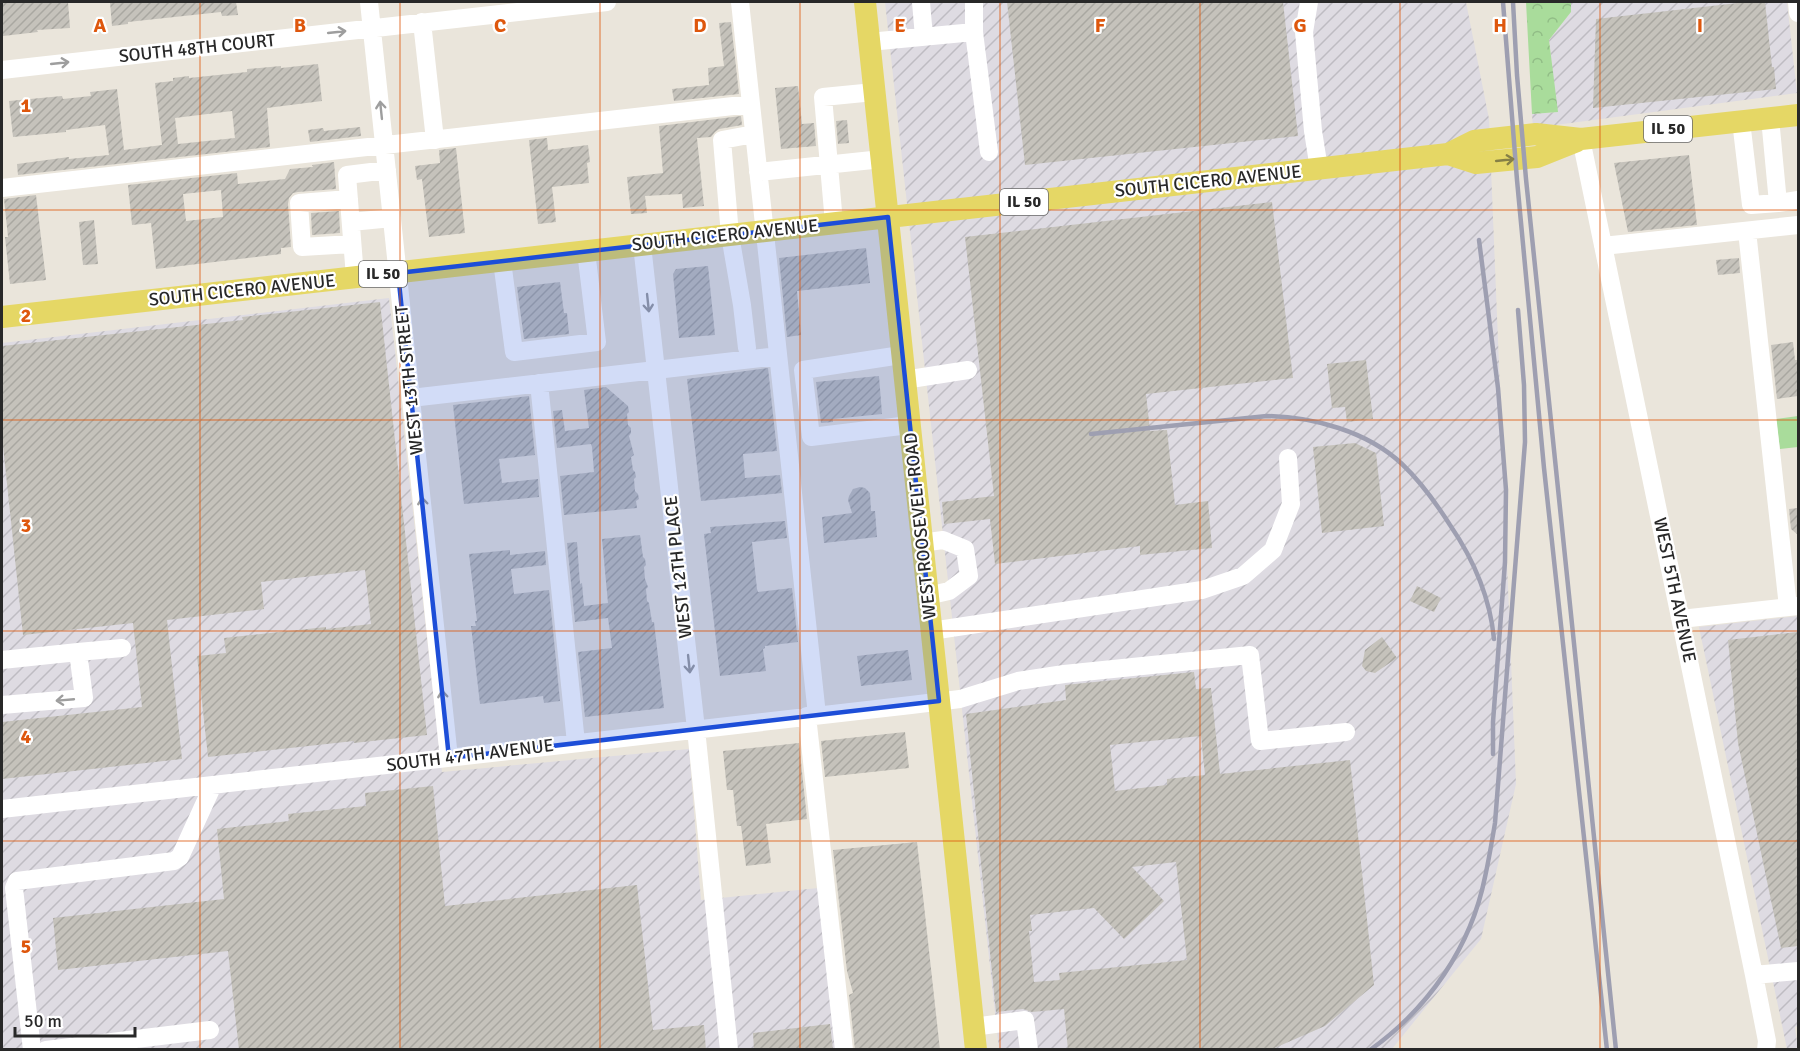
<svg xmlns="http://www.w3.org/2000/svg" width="1800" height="1051" viewBox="0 0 1800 1051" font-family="Signika,sans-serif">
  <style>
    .industrial { fill: url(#industrial-furrows) }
    .grass { fill: #a9dc9b }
    .forest { fill: url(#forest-crowns) }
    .building { fill: url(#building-hatch); fill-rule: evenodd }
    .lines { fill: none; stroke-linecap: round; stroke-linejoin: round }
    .minor { stroke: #fff; stroke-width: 18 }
    .major { stroke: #e5d765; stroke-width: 22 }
    .rail { stroke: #9e9fb1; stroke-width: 4.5 }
    .oneway { stroke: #9e9e9e }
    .oneway2 { stroke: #868046 }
    .marked { fill: #1d4ed8; fill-opacity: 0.2; stroke: #1d4ed8; stroke-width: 4.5; stroke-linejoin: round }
    .grid { fill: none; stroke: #de570d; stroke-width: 1.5; stroke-opacity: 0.55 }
    .labels { text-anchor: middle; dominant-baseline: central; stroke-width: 4.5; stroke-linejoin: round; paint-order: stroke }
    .shield { fill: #fff; stroke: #686868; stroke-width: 1.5 }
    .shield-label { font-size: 16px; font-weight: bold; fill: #282828 }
    .street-label { font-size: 18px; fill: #282828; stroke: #fff }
    .grid-label { font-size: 20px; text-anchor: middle; font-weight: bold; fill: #de570d; stroke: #fff; stroke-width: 4.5; stroke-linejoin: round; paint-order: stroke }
  </style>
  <defs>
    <pattern id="industrial-furrows" width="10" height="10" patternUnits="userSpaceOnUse" patternTransform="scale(1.5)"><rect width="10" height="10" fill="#dedbe2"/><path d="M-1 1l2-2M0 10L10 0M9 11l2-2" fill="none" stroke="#bebcc2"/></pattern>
    <pattern id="forest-crowns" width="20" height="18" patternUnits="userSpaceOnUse" patternTransform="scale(1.5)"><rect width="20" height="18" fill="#a9dc9b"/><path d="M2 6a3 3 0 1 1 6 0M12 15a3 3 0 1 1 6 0" fill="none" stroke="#91bd86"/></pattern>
    <pattern id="building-hatch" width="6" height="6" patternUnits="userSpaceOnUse" patternTransform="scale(1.5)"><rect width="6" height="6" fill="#c5c2bb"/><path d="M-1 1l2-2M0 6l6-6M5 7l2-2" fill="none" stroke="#a9a7a1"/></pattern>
  </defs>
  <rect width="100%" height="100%" fill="#eae5db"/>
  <path class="industrial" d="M885,2H1466L1489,119L1516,784L1481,939L1392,1049H999Z
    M1571,2H1787L1797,93L1533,128L1532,114L1557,112L1549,40L1571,12Z
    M389,298L442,772L689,749L701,900L818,888L837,1049H2V343Z
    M1798,616V1026L1795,1027L1798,1049H1787L1699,627Z"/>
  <path class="grass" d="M1798,416V447L1780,449L1776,419Z"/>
  <path class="forest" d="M1526,2H1571V12L1549,40L1558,112L1532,114Z"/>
  <path class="building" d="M2,2H68L70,28L37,30L38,32L3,36Z
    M110,2H236L238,15L222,16L221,12L128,22V24L112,26Z
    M1007,2H1283L1298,136L1025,165Z
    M1747,2H1765L1772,67H1774L1776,89L1593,108L1596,19Z
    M731,22L739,94L674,101L672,89L709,85L708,68L724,66L719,23Z
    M318,64L322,101L267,108L270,147L18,175L17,164L69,157V159L109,155L105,125L66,130V132L13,137L9,101L62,96L63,99L91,96L90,92L117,89L124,150L162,145L155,83L173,81V78L189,76V78L247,72V69L281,66V68ZM232,111L235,138L178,144L175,118Z
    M798,86L802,124L814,123L816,146L781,149L775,88Z
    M741,116L742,125L719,129L715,132L711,137L697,138L704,206L683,208L682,194L645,196L647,213L631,214L627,177L663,173L659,126Z
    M847,120L849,143L838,144L836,121Z
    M360,127L361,136L310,142L308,130L323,128L324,131Z
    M547,138L548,150L588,145L590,162L587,163L589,183L552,187L556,222L538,224L529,140Z
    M456,148L465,233L429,237L422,179L417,180L415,166L440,163L439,150Z
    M1689,155L1697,225L1628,232L1614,163Z
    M334,162L336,189L298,192L293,193L289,198L288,204L291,247L281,248V254L156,269L151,223L132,225L128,185L237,173L238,184L285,179L290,169L313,167L312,165ZM221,190L223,217L186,221L183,194Z
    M36,195L46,280L10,284L5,237H8L4,199Z
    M1272,202L1293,378L1146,394L1150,431L1167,430L1175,505L1208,501L1212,548L1140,555V546L995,564L990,519L944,524L942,502L994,496L965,237Z
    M339,211L340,233L312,235L311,213Z
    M94,220L98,264L83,265L79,222Z
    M866,248L870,283L797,291L801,335L787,337L779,258Z
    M1739,258L1740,273L1718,275L1716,260Z
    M708,266L715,335L679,338L673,274L676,269Z
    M560,282L564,313H567L569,334L524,339L517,287Z
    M380,302L427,735L354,743V741L208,757L197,656L226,653L224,638L326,627V629L371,624L365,570L261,582L264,609L167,620L182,759L2,779V722L142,707L133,623L23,635L3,446H2V346L243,320L242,317Z
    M1793,342L1795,360H1798V396L1777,399L1771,345Z
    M1366,360L1373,419L1347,422L1345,407L1332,408L1327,364Z
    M768,368L777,451L743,454L745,478L780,475L782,493L701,501L687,379Z
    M879,376L882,414L833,419V422L821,423L816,382Z
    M606,387L628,406L629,412L627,414L628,425L631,428V433L629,436L634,455L631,457L633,470L635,472L636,477L634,479L635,491L638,494L639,499L636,501L637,508L564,515L560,476L594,472L592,447L591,444L557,448L553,411L562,410L565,431L589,428L584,390Z
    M529,396L535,455L499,459L502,483L538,479L539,497L464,504L453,405Z
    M1355,443L1376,453L1384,526L1322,533L1313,447Z
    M860,487L865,488L870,493L871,511H875L877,537L824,543L822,517L852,513L848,500L849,496L853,489Z
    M1798,508V535L1791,529L1789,509Z
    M785,521L787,538L752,542L757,589L758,592L792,588L798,642L765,646V648L763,649L766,671L720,676L704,534L711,533L710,527Z
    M640,535L643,557L645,559L646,565L644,567L645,579L648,587L646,589L647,601L649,603L652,622H654L664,708L585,717L578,652L612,648L608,618L575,622L567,543L577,542L580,584L582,583L584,606L608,603L602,539Z
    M510,550V555L545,551L546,565L511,569L514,594L549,590L560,701L544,703L543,696L480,704L471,626H476L475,621H477L469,554Z
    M1417,586L1441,598L1434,612L1410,601Z
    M1798,632V946L1781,948L1738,743L1728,640Z
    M1382,637L1397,658L1375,673L1366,671L1362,666L1365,650Z
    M908,650L912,680L861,686L857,656Z
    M1194,672L1196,689L1211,688L1220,774L1350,760L1374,985L1325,1026L1270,1050H1068L1064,1009L1032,1012L1023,1009L996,1012L966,714L1066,700L1065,685ZM1201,736L1205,775L1167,779V785L1115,791L1110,745ZM1176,862L1187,960L1059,973L1060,980L1034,982L1029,931H1032L1030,915L1094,908L1124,939L1164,901L1132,867Z
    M905,732L909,768L825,777L821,741Z
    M799,743L807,819L766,824L771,863L746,866L741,826H737L733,790H727L723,751Z
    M433,786L445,906L637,885L653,1030L704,1025L706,1050H239L228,951L58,970L53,918L224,899L217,829L289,821L288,814L366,806L365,793Z
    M917,842L940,1050H855L849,995L853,993L847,971L833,850Z
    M830,1024L833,1050H754L753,1033Z"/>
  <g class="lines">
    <path class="minor" d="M369,2L449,758
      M740,2L817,715
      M921,2L924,37
      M1309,2L1304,32L1313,131L1319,169
      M1797,2L1798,13
      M422,22L435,140
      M974,32V2
      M869,42L974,32L989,152
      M2,70L607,2
      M1770,118L1778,203L1798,200
      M1741,121L1751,205L1778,203
      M1581,139L1754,975L1767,1041L1766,1050
      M758,172L882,159
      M2,188L751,104
      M349,199L299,203L302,247L352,244
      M351,222L392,218
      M834,223L823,97L874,92
      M1747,231L1788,607
      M642,245L696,729L729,1050
      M1603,246L1798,225
      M502,261L514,352L597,342L586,251
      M355,277L347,175L387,170
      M747,348L742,305L730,235L722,140L754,134
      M901,355L803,370L811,437L909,425
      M904,380L968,370
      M539,383L576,743
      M411,398L778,356
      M921,543L943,540L965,549L969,576L949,591L927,596
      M1681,619L1798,606
      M931,631L1202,590L1243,576L1273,550L1291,504L1288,458
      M78,652L122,648
      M2,660L78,652L84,698L2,705
      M807,716L844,1050
      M2,809L911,705L960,699L1018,681L1064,674L1250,655L1260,741L1346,732
      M1754,975L1798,971
      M973,1027L1025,1020L1029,1050
      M32,1050L14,888L17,881L174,861L180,857L213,785
      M46,1050L210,1030"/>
    <path class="major" d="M865,2L976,1050
      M1448,154L1476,163L1537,157L1577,141
      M2,317L1448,154L1474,141L1536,134L1581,139L1798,115"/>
    <path class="rail" d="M1503,2L1517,180L1544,468L1607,1050
      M1513,2L1517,75L1526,179L1616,1050
      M1479,240L1498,388L1506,490L1505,562L1493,722V754
      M1091,434L1267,416C1313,417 1367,431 1402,464C1421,482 1436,503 1450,525C1474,560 1490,597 1494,639
      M1370,1050C1428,1009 1471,947 1485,877C1489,859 1492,841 1495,823L1525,442L1524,385L1518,310"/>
  </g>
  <defs><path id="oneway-shaft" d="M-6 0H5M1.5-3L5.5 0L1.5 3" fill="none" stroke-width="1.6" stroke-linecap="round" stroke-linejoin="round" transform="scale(1.5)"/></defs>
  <g class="oneway">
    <use href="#oneway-shaft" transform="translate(337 32) rotate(-6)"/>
    <use href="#oneway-shaft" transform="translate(60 63) rotate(-6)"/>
    <use href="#oneway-shaft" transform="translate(381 110) rotate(-96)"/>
    <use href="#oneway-shaft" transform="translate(648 303) rotate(84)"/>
    <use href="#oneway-shaft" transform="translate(423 506) rotate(-96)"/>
    <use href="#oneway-shaft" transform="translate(689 664) rotate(84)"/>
    <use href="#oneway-shaft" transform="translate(443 699) rotate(-96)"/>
    <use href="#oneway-shaft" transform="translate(65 700) rotate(175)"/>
  </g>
  <use class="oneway2" href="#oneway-shaft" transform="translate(1505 160) rotate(-6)"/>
  <path class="marked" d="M888,217L939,701L449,758L398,273Z"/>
  <path class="grid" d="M200,2V1050M400,2V1050M600,2V1050M800,2V1050M1000,2V1050M1200,2V1050M1400,2V1050M1600,2V1050M2,210H1798M2,420H1798M2,631H1798M2,841H1798"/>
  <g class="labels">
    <g class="shield">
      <rect x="1644" y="116" width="48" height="26" rx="4.5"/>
      <rect x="1000" y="189" width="48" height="26" rx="4.5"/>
      <rect x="359" y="261" width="48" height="26" rx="4.5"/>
    </g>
    <g class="shield-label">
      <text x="1668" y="129">IL 50</text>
      <text x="1024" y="202">IL 50</text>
      <text x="383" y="274">IL 50</text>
    </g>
    <g class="street-label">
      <text transform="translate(197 48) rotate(-6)">SOUTH 48TH COURT</text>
      <text transform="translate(1208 181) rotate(-6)">SOUTH CICERO AVENUE</text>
      <text transform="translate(725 235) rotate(-6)">SOUTH CICERO AVENUE</text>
      <text transform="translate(242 290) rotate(-6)">SOUTH CICERO AVENUE</text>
      <text transform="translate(409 380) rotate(-96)">WEST 13TH STREET</text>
      <text transform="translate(920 526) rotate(-96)">WEST ROOSEVELT ROAD</text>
      <text transform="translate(678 567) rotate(-96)">WEST 12TH PLACE</text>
      <text transform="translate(1675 590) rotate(78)">WEST 5TH AVENUE</text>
      <text transform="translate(470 755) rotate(-7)">SOUTH 47TH AVENUE</text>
    </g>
  </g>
  <g class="grid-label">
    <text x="100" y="32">A</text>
    <text x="300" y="32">B</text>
    <text x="500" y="32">C</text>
    <text x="700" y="32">D</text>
    <text x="900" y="32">E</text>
    <text x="1100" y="32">F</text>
    <text x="1300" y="32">G</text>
    <text x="1500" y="32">H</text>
    <text x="1700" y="32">I</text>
    <text x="26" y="112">1</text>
    <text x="26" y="322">2</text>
    <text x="26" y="532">3</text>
    <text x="26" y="743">4</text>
    <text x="26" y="953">5</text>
  </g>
  <rect width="1800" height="1051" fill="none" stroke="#282828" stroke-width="6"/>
  <path d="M15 1027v9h120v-9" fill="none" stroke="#282828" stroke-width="3"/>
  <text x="24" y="1027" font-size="18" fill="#282828" stroke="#ffffff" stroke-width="4.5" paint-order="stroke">50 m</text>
</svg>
